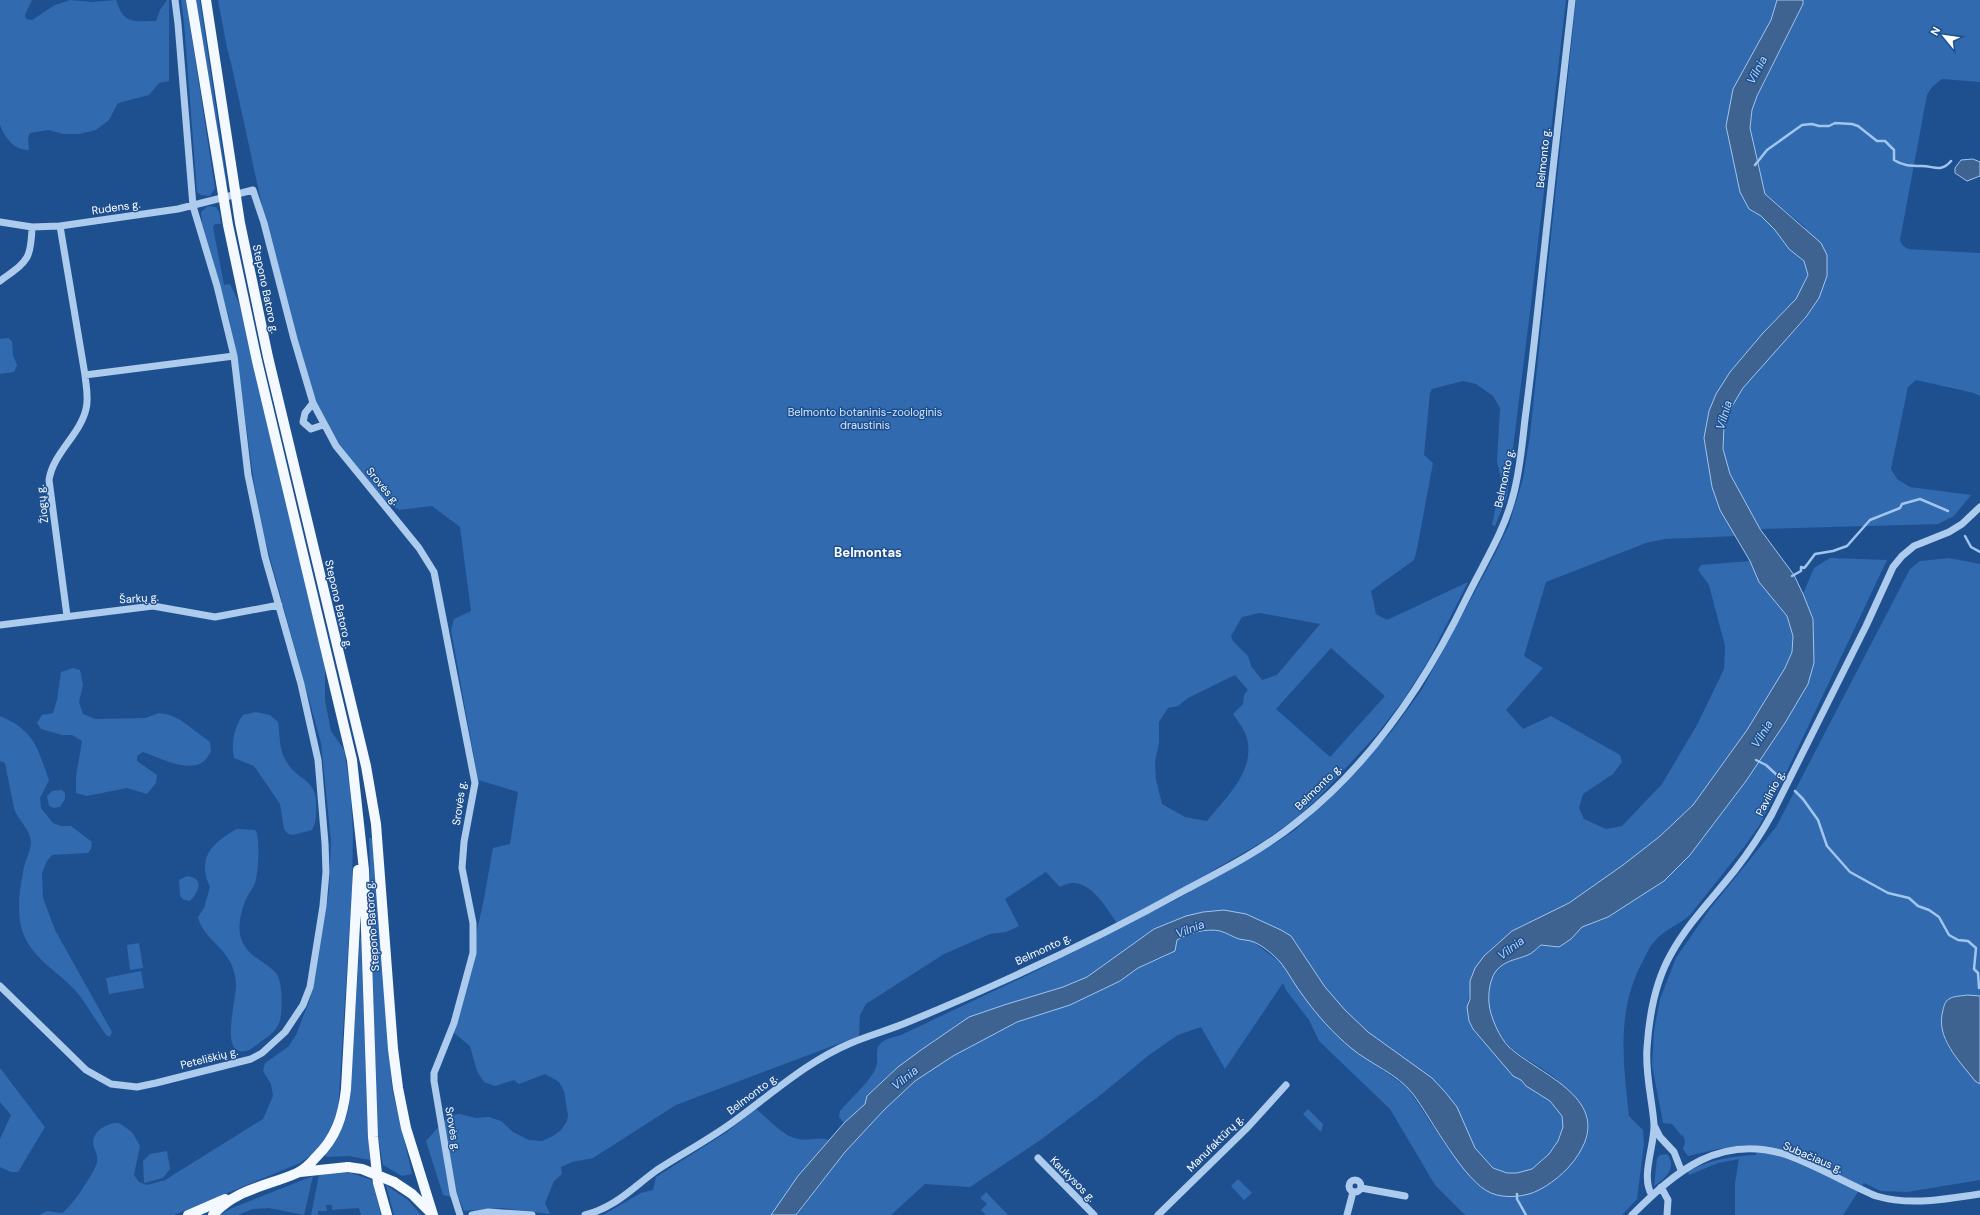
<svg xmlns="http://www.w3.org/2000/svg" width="1980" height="1215" viewBox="0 0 1980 1215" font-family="'DM Sans',sans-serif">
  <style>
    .green { fill: #316aae; fill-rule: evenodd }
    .water { fill: #3f6391; stroke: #a0c5ef }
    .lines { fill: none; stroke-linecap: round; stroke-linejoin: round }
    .stream { stroke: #a0c5ef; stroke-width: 2.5 }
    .minor { stroke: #adcbed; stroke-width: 7 }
    .major { stroke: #f4f8ff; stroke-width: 10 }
    .major-bridge { stroke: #f4f8ff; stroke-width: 10 }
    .labels { text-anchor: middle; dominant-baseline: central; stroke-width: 3; stroke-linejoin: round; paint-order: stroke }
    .street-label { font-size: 11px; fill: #fff; stroke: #1e5090 }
    .park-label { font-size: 11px; fill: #d3e5fa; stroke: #1e5090 }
    .water-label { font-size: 12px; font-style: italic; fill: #b9d5f4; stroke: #1e5090 }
    .quarter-label { font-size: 13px; font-weight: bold; fill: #fff; stroke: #1e5090 }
  </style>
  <rect width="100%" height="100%" fill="#1e5090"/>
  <path class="green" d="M0,0H32L25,15L26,19L32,20L55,5L70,0L92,2L116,0C124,25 133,21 156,21L160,10L167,0H169V81L159,83L149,95L118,103L109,120L96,130L79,134H63L48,130L30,133L28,138L29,150C14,150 5,138 0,125Z
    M181,0H186L215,188L210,196L201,195L197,192L184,22Z
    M196,0H200L227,184H226Z
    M218,0H1566L1530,312L1507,496L1495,526L1492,525L1501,479L1497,461L1500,408L1493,396L1476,384L1463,381L1432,389L1430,393L1424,455L1433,463L1417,549L1414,560L1371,591L1376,614L1387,620L1468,582L1428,661L1404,699L1378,733L1319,797L1294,820L1264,841L1172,894L1117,923C1106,908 1095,886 1075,883C1070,882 1064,885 1060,887L1046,872L1005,899L1019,926L1006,932L990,934L944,954L866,1004L860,1015L859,1036L676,1105L593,1158L572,1162L561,1167L562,1174L554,1181L545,1203L550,1214L502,1208L464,1211L459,1199L443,1195L426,1141L448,1116L459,1114L476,1118L489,1117L501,1121L513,1132L529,1140L542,1141L553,1136L561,1130L567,1121L568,1115L564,1091L559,1082L545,1074L519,1084L514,1080L495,1086L484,1082L477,1071L470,1046L453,1032L483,904L493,848L510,844L518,792L478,780L451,630L454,619L471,611L460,527L432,506L399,510L373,492L336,446L308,392L269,238L231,63L227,48ZM1260,613L1320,624L1277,675L1262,680L1251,666L1248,656L1233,641L1231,636L1242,617ZM1331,648L1385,696L1330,757L1276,709ZM1235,675L1248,690L1244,695L1243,704L1233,714C1237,720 1243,728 1246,735C1257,770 1227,796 1207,821L1185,817L1162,804L1156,780L1155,762L1159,742V722L1168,708L1178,706L1188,698Z
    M1576,0H1777L1771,20L1726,126L1740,192L1749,209L1761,216L1775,230L1789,249L1804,261L1808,275L1796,299L1763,333L1730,372L1704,438L1712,487L1720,510L1736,536L1665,539L1646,543L1546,582L1524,656L1543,668L1506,710L1523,729L1551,716L1620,755L1622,762L1613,774L1583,794L1579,808L1584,819L1606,829L1622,826L1662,784L1697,725L1724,669L1725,646L1709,585L1698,570L1701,565L1750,561L1759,582L1787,616L1793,636L1792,652L1785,668L1747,730L1693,805L1659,837L1623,865L1569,903L1512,931L1470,991L1467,1007L1473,1029L1513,1076L1521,1080L1526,1086L1550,1101L1562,1116L1563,1127L1558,1141L1549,1154L1532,1169L1517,1173H1507L1493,1168L1475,1148L1457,1107L1446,1093L1432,1078L1368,1032L1345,1010L1325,987L1291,936L1281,930L1246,914L1154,929L1087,977L1063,987L969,1017L898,1067L867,1096L865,1104L844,1123L839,1117L840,1111C850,1099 871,1081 876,1067C879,1059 874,1049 881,1043C886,1038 895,1037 901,1035L1036,971L1177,899L1266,849L1295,830L1319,808L1391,732L1421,691L1443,651L1495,554L1509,525L1523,479L1530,435Z
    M1803,0H1980V82L1942,79L1932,87L1927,95L1900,240L1902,245L1908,249L1980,253V396L1974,393L1916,380L1908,387L1891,469L1897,479L1910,487L1971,495L1954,516L1938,524L1760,529C1746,504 1726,477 1723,449C1717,399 1776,353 1805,319C1810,312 1814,305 1819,298L1805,227L1765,194L1750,128L1752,110L1757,96L1803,4Z
    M208,206L216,207L219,212L221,224H215L213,227L224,285L230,284L239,303L325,667V700L331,731L344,750L350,786L353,832L352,887L338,1111C331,1134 320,1150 300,1163L174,1215H39L47,1211L62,1213C71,1208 95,1172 97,1162C98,1155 96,1153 94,1147C89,1133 107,1122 119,1123L132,1132L140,1146L134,1175L139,1182L147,1185L165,1180L263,1119L273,1096L271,1084L263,1071L265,1063L288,1047L296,1035L310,999L329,891L331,841L321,743L265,540L254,483L237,359L229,318L202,223L201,212Z
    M8,338L12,341L13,355L17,365L14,372L0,374V339Z
    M1830,558L1887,560L1777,792L1759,826L1744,847L1690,915C1679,925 1663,930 1654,942C1649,947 1646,955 1643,961C1616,1010 1623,1062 1629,1116L1643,1130L1644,1144L1637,1199L1622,1215H1465L1435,1185L1390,1109L1319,1041L1309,1020L1286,990L1283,983L1225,1069L1201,1027L1178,1035L1149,1055L1103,1093L1039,1141L970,1187L925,1184L891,1215H797L845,1152L884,1110L915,1081L953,1056L1017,1022L1070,1005L1120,981L1138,968L1166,956L1177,940L1185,935L1212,930L1221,931L1239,939L1252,941L1280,962L1321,1018L1351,1048L1407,1087L1448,1149L1474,1180L1490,1193L1522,1196C1531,1188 1583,1147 1586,1140C1589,1133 1589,1124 1587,1116C1585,1111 1562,1084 1556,1079C1542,1066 1522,1059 1509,1046C1492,1028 1481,995 1495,973C1503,960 1517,961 1529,954C1533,952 1537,948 1541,945L1559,947L1571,939L1582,927L1608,917L1664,881L1690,855L1746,781L1785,723L1808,684L1814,663L1813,619L1803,594L1814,568Z
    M1949,558L1980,564V996L1967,995L1949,999L1944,1038L1949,1048L1975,1081L1980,1084V1180L1907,1192L1881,1191L1864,1183L1843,1215H1735V1183L1739,1159L1718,1163L1689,1175L1688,1171C1711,1160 1731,1156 1756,1155L1758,1146L1745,1145L1718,1149L1688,1156L1683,1149L1685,1142L1683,1135L1682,1136L1672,1124L1663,1123L1652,1065L1654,1031L1660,999L1676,958L1709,910L1776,827L1910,569L1920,561Z
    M73,668L80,670L83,685L79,702L83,714L95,719L145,718L159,713L170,715L182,721L210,742L211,751C209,754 207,759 204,761C189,774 158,757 143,752L137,756V761L157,775L156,783L147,794L127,788L87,796L76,793V777L82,741L72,735H62L41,729L37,723L42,715L53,713L57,700L61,672Z
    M256,712L270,715L278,722C280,735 279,748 285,759C297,783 318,776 316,809C316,817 316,823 312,830L293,835L288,834L284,829L280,804L254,766L234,758C231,743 234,727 243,715Z
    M0,716C35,731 37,747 49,780L40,798L41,808L53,823L61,826H71L92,842L91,849L88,853L52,855L47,861L42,873L43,898L55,930L112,1032L110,1037L106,1035L102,1029C92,1015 84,999 72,987C53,968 31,957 22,930C17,914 19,890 23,873C24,863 30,853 31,843C31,829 18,821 14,808L5,763L0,761Z
    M62,790L65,793V799L60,807L54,808L49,806L47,796L52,791Z
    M237,829L255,830C261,836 258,874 255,883C253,888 249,893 246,899C242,908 238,924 240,934C244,956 264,960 276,973C283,981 283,1014 279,1023C276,1031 269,1036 263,1040C256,1045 248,1054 239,1051C222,1046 237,998 236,983C234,948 204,943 198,917L204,908L210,887C196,858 213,842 237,829Z
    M369,838H373L392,1088L412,1174L402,1176L383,1165L377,1130Z
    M187,876C205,878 199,892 190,901L184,900L180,896L179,880Z
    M360,938H361L367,1109L370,1160L349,1156L326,1157L325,1155C337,1141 345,1124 349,1106Z
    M139,943L143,968L130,970L127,945Z
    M141,971L144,988L109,994L106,978Z
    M0,1068L45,1127L18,1172H11L0,1167V1139L11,1115L0,1102Z
    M756,1109C769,1119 782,1136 798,1139C809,1141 818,1136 829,1140L798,1176L771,1215H603L641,1193L653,1190L656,1177L727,1132Z
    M1308,1109L1323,1124L1321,1132L1303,1114Z
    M167,1151L170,1169L163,1178L144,1183L143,1161L150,1154Z
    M1667,1154C1678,1167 1665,1179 1654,1186L1657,1158L1660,1155Z
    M341,1173H351L372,1180L381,1215H361L359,1208L332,1210V1205H326L327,1211H318V1215H311L319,1175Z
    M313,1176L304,1215L269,1208L253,1209L238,1215H220L232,1208Z
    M1238,1179L1252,1193L1244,1200L1231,1186Z
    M386,1185L408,1200L421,1215H394Z
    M986,1192L1008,1215H986L981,1210L987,1204L980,1198Z"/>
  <path class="water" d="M1777,0H1803V4L1757,96L1752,110L1750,128L1765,194L1821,243L1827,255V276L1819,298L1806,317L1743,388L1731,408L1724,426L1723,449L1730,474L1760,529L1794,575L1803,594L1813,619L1814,663L1808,684L1785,723L1746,781L1690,855L1664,881L1608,917L1582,927L1571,939L1559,947L1541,945C1537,948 1533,953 1528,955C1516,960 1505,960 1496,971C1490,979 1488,993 1489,1003C1490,1016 1499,1037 1509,1047C1537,1073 1609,1097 1582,1148C1573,1166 1556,1181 1539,1190C1526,1197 1505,1199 1491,1193C1464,1182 1431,1118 1413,1094C1398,1074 1370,1064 1351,1048C1333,1033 1317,1015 1304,997C1295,986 1289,973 1281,963C1274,955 1261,944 1251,941C1247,940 1243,940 1239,939C1233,937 1227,933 1220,931C1208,928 1188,933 1177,940L1175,951L1138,968L1120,981L1070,1005L1017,1022L953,1056L915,1081L884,1110L845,1152L796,1215H771L798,1176L844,1123L865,1104L867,1096L898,1067L921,1050L969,1017L1004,1005L1063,987L1087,977L1154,929L1186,916L1203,912L1224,910L1246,914L1281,930L1291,936L1325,987L1345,1010L1368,1032L1432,1078L1446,1093L1457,1107L1475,1148L1493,1168L1507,1173H1517L1532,1169L1549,1154L1558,1141L1563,1127L1562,1116L1550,1101L1526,1086L1521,1080L1513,1076L1473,1029L1469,1021L1467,1007L1470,999V981L1475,968L1484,956L1512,931L1569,903L1623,865L1659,837L1693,805L1747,730L1785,668L1792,652L1793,636L1787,616L1759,582L1750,561L1720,510L1712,487L1704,438L1709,411L1716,394L1730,372L1763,333L1796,299L1808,275L1804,261L1789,249L1775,230L1761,216L1749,209L1740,192L1726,126L1733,89L1771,20Z
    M1973,159L1980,162V176L1967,181L1955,173V168L1961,160Z
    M1967,995L1980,996V1084L1975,1081C1959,1060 1935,1038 1943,1010C1944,1006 1945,1001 1949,999C1953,996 1962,996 1967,995Z"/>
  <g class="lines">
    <path class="stream" d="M1755,165L1767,150L1802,125L1812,124L1819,126H1829L1835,123L1852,124L1858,126L1877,141H1885L1894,150V160C1903,166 1911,166 1922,166C1934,166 1941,173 1951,161
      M1965,536L1971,547L1980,552
      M1792,576L1801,571V567L1804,568L1806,566L1815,554L1833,551L1847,546L1870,520L1900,508L1902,504L1920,499L1948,511
      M1756,760L1766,765L1778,776
      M1795,791L1803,799L1818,820L1827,846L1850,872L1888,893L1909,898L1918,906L1929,910L1939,917L1949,935L1958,940L1968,941L1976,948L1974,969L1978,973L1979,988
      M1517,1194V1199L1526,1215"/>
    <path class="minor" d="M0,222L32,227L60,226L178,209L253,190L264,223L294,339L313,403L336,446L419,548L434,572L475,783L464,842L462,868L473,923V953L454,1023L434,1073V1081L453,1193L460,1215
      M60,226L85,375C86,386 89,398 86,409C80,435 53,453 49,480L67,616
      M0,281C27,261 31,261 32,227
      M85,375L234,356
      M313,403L305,413L303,422L311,429L323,425
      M0,625L153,606L215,617L279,605
      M0,986L86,1070L111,1084L137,1087L156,1083L251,1059L262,1053L285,1032L303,1005L310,987L323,906L326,872L325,843L318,760L301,684L265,557L248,475L234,356L217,286L193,206L178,24L175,0
      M1654,1125L1660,1137L1674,1152L1681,1170
      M1038,1158L1094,1215
      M1349 1186a6 6 0 1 1 12 0a6 6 0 1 1-12 0Z
      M1661,1187L1668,1200L1667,1215
      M1361,1188L1405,1196
      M1652,1195C1640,1177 1655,1145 1654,1124C1652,1098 1645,1074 1647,1048C1649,1017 1655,982 1671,954C1688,923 1713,898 1735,870C1749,852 1761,834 1772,814L1866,626L1893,567L1902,556L1914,546L1949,532L1962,524L1980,507
      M472,1215L488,1212L532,1215
      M585,1215C616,1207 632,1188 657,1170C683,1153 712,1138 737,1119C774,1092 808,1061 851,1043C870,1035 889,1030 908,1022C1003,983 1097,939 1187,889C1225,869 1264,849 1297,822C1372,763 1426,682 1467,597C1483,564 1504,532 1513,496C1520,471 1522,445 1525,419C1530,382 1534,345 1538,308C1549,205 1560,103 1572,0
      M1158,1215L1248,1127L1286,1085
      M1347,1215L1353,1192
      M1632,1215C1676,1171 1720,1133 1787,1155C1815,1165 1848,1184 1876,1196C1911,1206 1945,1199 1980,1194"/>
    <path class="major" d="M191,0L228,225L257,361L352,760L364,870L373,1137L378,1183L387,1215
      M206,0L240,223L268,357L366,766L376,824L393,1049L398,1088L406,1128L433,1215
      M300,1172L348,1167
      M394,1182L412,1194L431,1213
      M188,1215L225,1199
      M213,1215C235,1189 268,1186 297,1173C304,1170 311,1163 316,1157C336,1138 343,1116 346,1089L358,870"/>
    <path class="major-bridge" d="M348,1167L362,1169L394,1182"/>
  </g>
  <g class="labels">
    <g class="street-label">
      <text transform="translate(1543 158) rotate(-84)">Belmonto g.</text>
      <text transform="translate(116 207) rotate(-8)">Rudens g.</text>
      <text transform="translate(266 289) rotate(78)">Stepono Batoro g.</text>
      <text transform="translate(1504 478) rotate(-78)">Belmonto g.</text>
      <text transform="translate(383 486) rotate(50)">Srovės g.</text>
      <text transform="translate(42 504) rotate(-97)">Žiogų g.</text>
      <text transform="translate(139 598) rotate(-4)">Šarkų g.</text>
      <text transform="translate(339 604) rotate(77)">Stepono Batoro g.</text>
      <text transform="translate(1318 787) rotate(-44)">Belmonto g.</text>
      <text transform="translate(1770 793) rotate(-62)">Pavilnio g.</text>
      <text transform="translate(459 803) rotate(-82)">Srovės g.</text>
      <text transform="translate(372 926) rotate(-94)">Stepono Batoro g.</text>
      <text transform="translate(1043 949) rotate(-25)">Belmonto g.</text>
      <text transform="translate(209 1058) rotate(-14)">Peteliškių g.</text>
      <text transform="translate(752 1094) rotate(-37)">Belmonto g.</text>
      <text transform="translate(453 1129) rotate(80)">Srovės g.</text>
      <text transform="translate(1215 1143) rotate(-45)">Manufaktūrų g.</text>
      <text transform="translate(1813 1157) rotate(23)">Subačiaus g.</text>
      <text transform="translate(1073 1179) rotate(45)">Kaukysos g.</text>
    </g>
    <g class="park-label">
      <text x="865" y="412">Belmonto botaninis-zoologinis<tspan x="865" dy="13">draustinis</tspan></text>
    </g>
    <g class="water-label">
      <text transform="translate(1757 70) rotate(-62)">Vilnia</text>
      <text transform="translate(1724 415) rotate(-73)">Vilnia</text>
      <text transform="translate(1762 734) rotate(-58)">Vilnia</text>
      <text transform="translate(1190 929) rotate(-21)">Vilnia</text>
      <text transform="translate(1511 948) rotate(-37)">Vilnia</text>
      <text transform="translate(905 1078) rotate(-39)">Vilnia</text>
    </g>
    <g class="quarter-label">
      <text x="868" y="552">Belmontas</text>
    </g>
  </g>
  <g transform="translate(1944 36) rotate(299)" stroke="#1e5090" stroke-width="3" paint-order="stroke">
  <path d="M0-3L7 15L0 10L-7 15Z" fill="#ffffff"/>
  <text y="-6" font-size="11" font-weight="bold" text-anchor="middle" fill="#ffffff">N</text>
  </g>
</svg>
